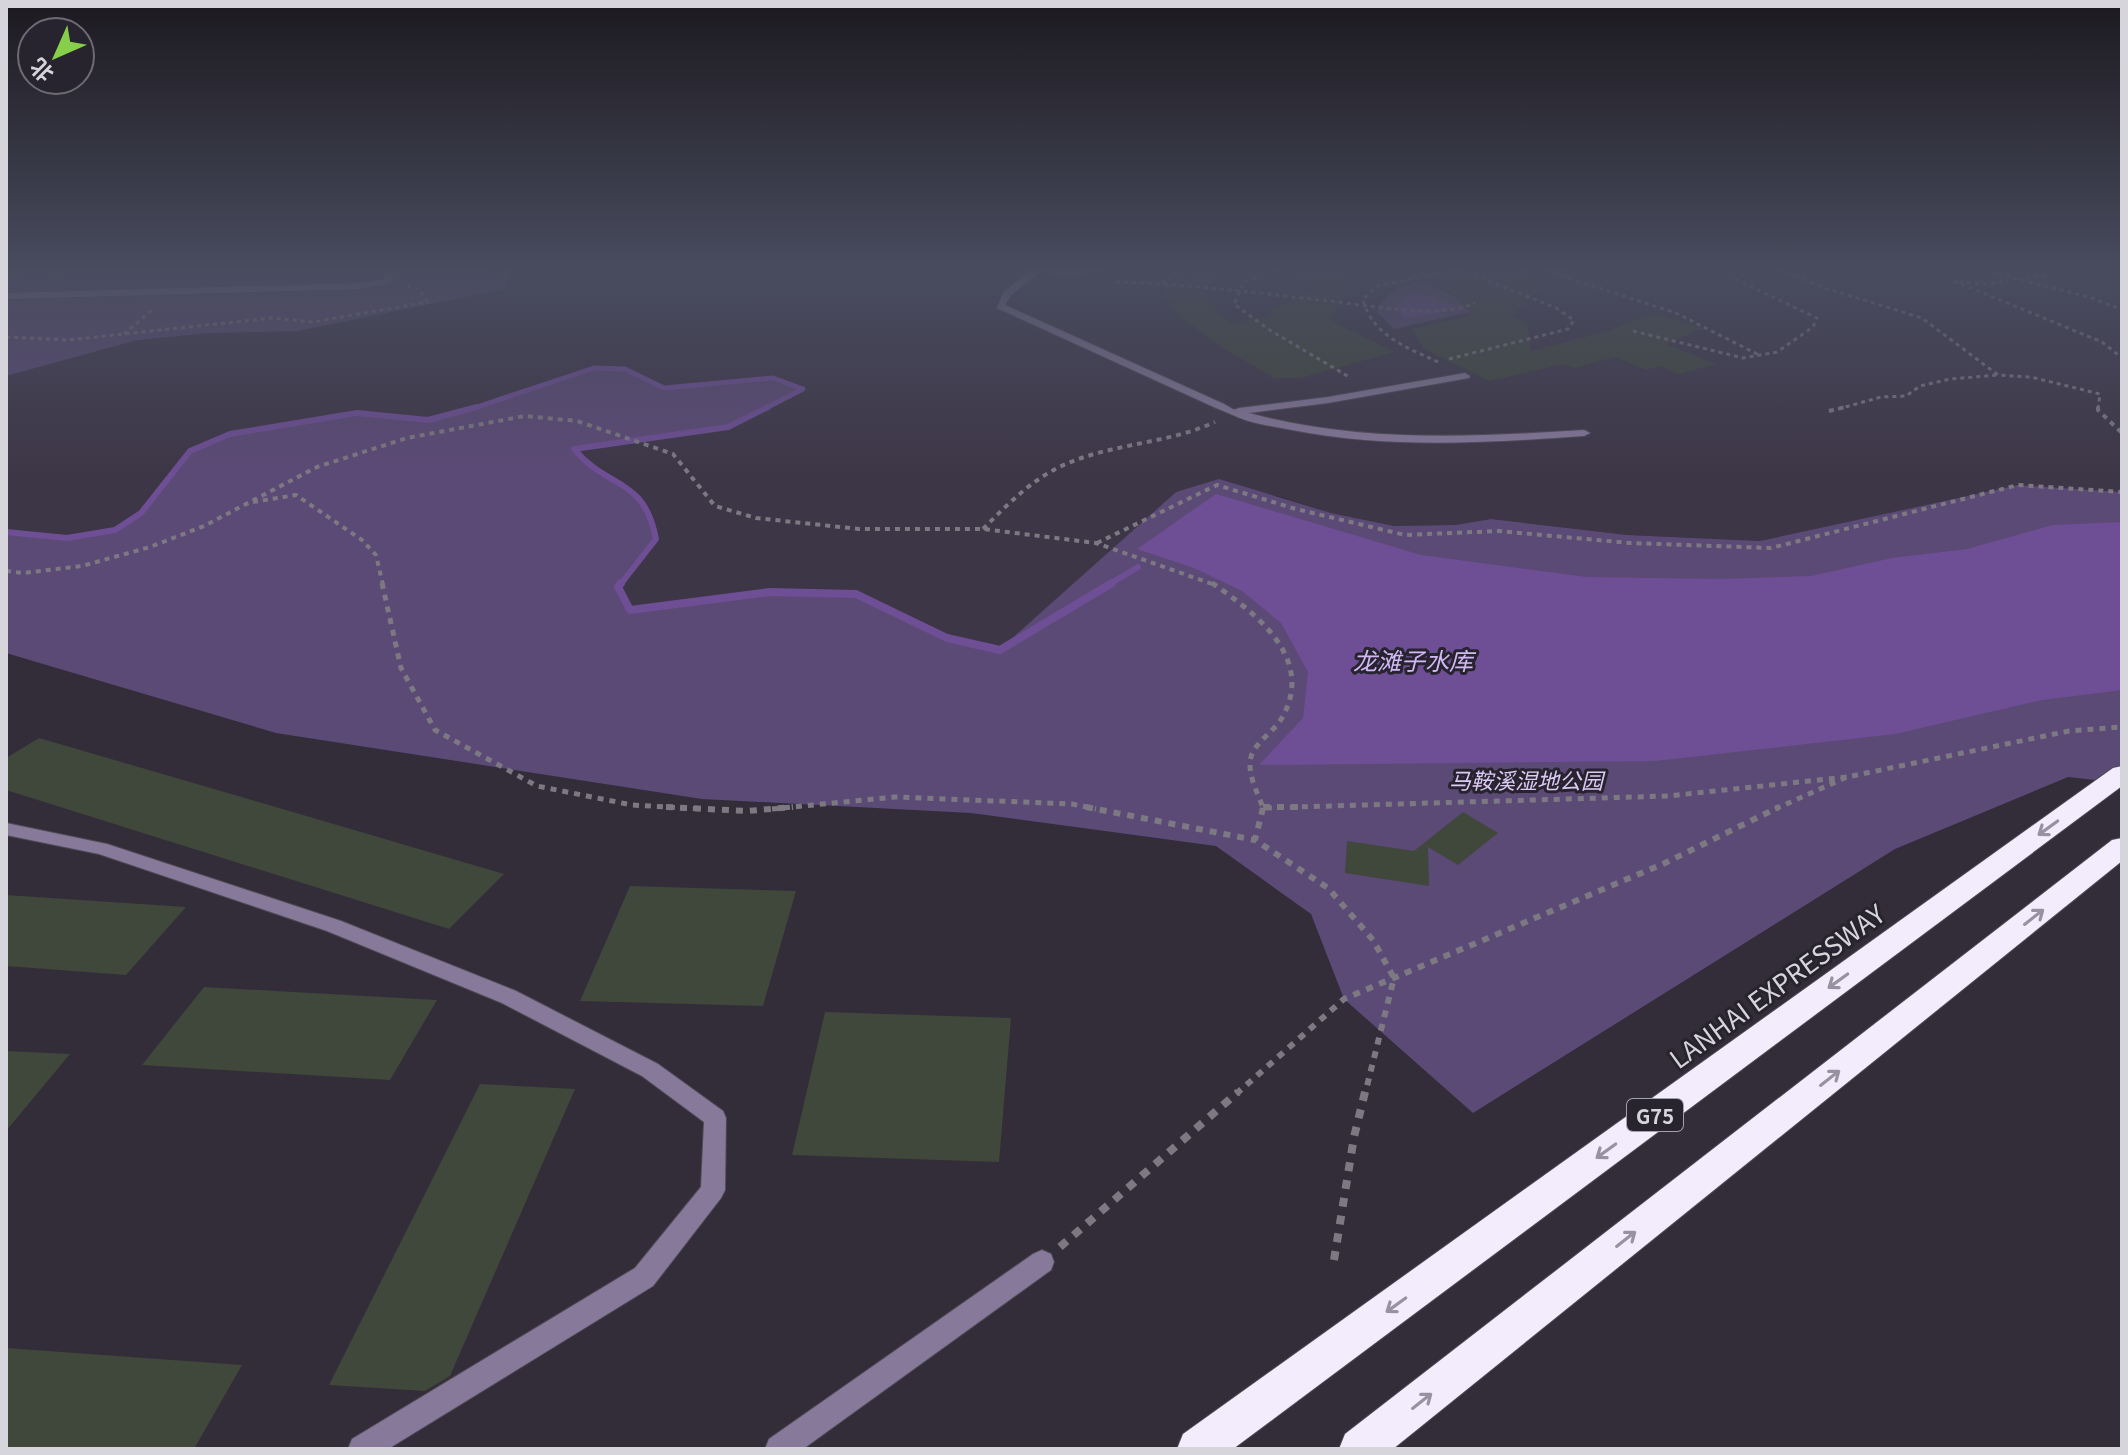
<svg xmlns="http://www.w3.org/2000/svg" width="2128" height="1455" viewBox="0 0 2128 1455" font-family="Georgia,'Noto Sans SC',serif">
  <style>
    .built { fill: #3d3647 }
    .green { fill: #5c4a76 }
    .water { fill: #6e4e95 }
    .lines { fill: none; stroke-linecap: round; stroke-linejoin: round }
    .stream-far2 { stroke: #6e4e95; stroke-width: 5 }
    .stream-far1 { stroke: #6e4e95; stroke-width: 6 }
    .stream { stroke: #6e4e95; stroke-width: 8 }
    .building { fill: #40473b }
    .service-casing { stroke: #504b56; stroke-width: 2 }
    .minor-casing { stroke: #504b56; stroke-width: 2 }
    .motorway-casing { stroke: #504b56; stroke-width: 2 }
    .path-far4 { stroke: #7d7983; stroke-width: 3; stroke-dasharray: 4 4; stroke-linecap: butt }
    .path-far3 { stroke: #7d7983; stroke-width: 4; stroke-dasharray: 5 5; stroke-linecap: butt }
    .path-far2 { stroke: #7d7983; stroke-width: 5; stroke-dasharray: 6 6; stroke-linecap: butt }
    .path-far1 { stroke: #7d7983; stroke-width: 6; stroke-dasharray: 7 7; stroke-linecap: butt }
    .path { stroke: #7d7983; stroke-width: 8; stroke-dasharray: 9 9; stroke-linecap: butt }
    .service { fill: #86799a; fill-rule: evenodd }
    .minor { fill: #86799a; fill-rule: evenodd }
    .motorway { fill: #f3ecfd; fill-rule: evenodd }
    .oneway { stroke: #9892a0 }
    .labels { text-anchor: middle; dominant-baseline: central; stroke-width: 6; stroke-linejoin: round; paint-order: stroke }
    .shield { fill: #28242f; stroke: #a2a0a8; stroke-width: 2 }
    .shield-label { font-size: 20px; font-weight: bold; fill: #d7d5dc }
    .park-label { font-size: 22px; font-style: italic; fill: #dacaf3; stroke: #28242f }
    .water-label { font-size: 24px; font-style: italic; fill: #d1b9f5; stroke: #28242f }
    .near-street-label { font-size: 26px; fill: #d7d5dc; stroke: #28242f }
  </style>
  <rect width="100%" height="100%" fill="#322d39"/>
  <path class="built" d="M6,269H2122V492L2018,485L1761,541L1627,535L1491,519L1455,525L1394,526L1331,513L1278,496L1176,492L1000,650L947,638L856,594L770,592L630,610L618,587L656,539L648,509L617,480L584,464L574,449L728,427L802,390L773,378L664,388L625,369L594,368L473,408L428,420L357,413L285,423L230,434L190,451L141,513L115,530L67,538L6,532Z"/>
  <path class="green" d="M6,269H474L508,272L505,289L297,331L209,333L137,340L6,376Z
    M1424,282L1479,307L1474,311L1394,329L1377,312C1383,291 1405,285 1424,282Z
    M594,368L625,369L664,388L773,378L803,389L728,427L574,449C590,476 629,480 648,508C653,516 654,530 656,539L618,587L630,610L770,592L856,594L947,638L999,650L1176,492L1219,479L1331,513L1394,526L1455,525L1491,519L1627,535L1760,541L2018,485L2122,492V783L2068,777L1895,849L1473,1113L1344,999L1311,914L1216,846L971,813L702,799L276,733L6,653V532L67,538L115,530L141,513L190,451L230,434L357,413L428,420L473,408Z"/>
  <path class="water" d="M1416,293L1437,299L1436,302L1453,304L1451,310C1435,312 1417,320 1402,317L1398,304L1407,295Z
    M1216,494L1421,555L1587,577L1721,579L1811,576L1892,558L1967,549L2053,525L2122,522V690L2042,700L1895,734L1655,761L1259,765L1303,718L1308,672L1281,623L1242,591L1194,568L1137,549Z"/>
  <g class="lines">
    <path class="stream-far2" d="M471,409L594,368L625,369L664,388L773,378L803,389L764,409"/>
    <path class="stream-far1" d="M6,532L67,538L115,530L141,513L190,451L230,434L357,413L428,420L477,407
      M620,585L656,539C644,476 608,490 574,449L728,427L768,407
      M1108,585L1138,567"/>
    <path class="stream" d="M621,583L618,587L630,610L770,592L856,594L947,638L1000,650L1112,583"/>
  </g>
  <path class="building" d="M1199,269H1242L1202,290L1220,315L1232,324L1271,315L1270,310L1316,288L1272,272L1273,269H1345L1342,300L1329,320L1395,352L1300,378H1274L1223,348L1174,312L1161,286Z
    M1426,269H1516L1550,282L1510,316L1527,323L1531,351L1609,331L1653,313L1703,328L1666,344L1716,364L1679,374L1660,366L1646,370L1615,357L1574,368L1564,364L1489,381L1423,348L1413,329L1473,315Z
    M39,738L269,805L504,874L449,929L6,790V758Z
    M1463,812L1498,833L1458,865L1428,847L1429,886L1345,873L1347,841L1414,851Z
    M630,886L796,891L763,1006L580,1001Z
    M6,895L186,907L126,975L6,966Z
    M204,987L437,1000L390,1080L142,1065Z
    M825,1012L1011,1018L999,1162L792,1155Z
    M6,1051L70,1054L6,1131Z
    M480,1084L575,1089L450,1376L425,1391L329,1385Z
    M6,1348L242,1365L194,1449H6Z"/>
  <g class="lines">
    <defs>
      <path id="service" d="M390,269H398L390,283L359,289L6,299V293L359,283L384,279Z
        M1032,269H1112L1071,275L1039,272L1010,296L1005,305L1224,404V408H1216L997,308L1003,293Z
        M1465,373L1470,376L1469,378L1328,403L1249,413C1360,443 1470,437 1584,430L1590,433L1584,436C1486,443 1389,449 1292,430C1272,426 1244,423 1228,412L1239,408L1328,397Z
        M6,823L107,844L341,921L516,991L658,1064L723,1111L726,1118L725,1190L721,1198L653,1286L388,1449H348L352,1439L635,1268L701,1187L704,1122L642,1076L502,1003L327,931L99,854L6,835Z
        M1042,1250L1051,1254L1054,1262L1051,1270L803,1449H765L769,1439L1033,1254Z"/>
      <path id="minor" d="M1216,404H1224L1238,412L1233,415L1216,408Z"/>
      <path id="motorway" d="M2122,766V786L1233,1449H1177L1183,1434L2113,768Z
        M2122,838V861L1393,1449H1339L1345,1434L2112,840Z"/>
    </defs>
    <use href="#service" class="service-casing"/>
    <use href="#minor" class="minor-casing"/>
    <use href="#motorway" class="motorway-casing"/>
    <path class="path-far4" d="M1279,269L1244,282L1234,304L1268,329L1351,378
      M1570,269L1550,272L1676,313L1759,355
      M1781,269L1819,286L1922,318L1998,375L2031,377L2100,394L2098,409
      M1990,272L2092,298L2122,310
      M7,273L25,269
      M6,276L18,277
      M54,277L67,269
      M2018,279L2047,275
      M1954,281L2102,342L2122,358
      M1116,282C1187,284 1258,293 1329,301C1369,305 1439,320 1475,303
      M1959,282L1985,284L2008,281
      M1162,283L1185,269
      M1633,331L1743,358L1777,352L1813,327L1817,318L1731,277L1736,269
      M124,334L153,309
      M6,337L68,340L272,318L313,322L427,302L419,289L401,284
      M1449,359L1568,329L1574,320L1556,308L1459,269
      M1438,362C1408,348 1371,335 1363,299L1378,286L1459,269
      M1838,409L1881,397L1906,396L1920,386L1950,379L1998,375"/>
    <path class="path-far3" d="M2098,407V410L2122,433
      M1829,411L1845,407
      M253,502L296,495L362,540L376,555L383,585
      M983,529C1008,504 1033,478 1066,464C1114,443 1167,444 1215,422
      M1097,543L1217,485L1296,509L1405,535L1498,531L1630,543L1771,548L2018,485L2122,492
      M6,571L23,573L82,566L150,547L204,526L317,467L407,438L525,416L577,421L673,454L715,506L756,518L859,529H983L1096,543L1215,585"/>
    <path class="path-far2" d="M382,583L401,668L435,730L537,786L632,805L704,809
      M1212,583C1254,612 1315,657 1283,716C1276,730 1258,740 1252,754C1245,771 1258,793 1263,808L1668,796L1847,777
      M772,809L895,797L1072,804L1096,809
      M1775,809L1847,777L2069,731L2122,727"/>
    <path class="path-far1" d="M666,807L748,811L793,807
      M1086,807L1255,840
      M1263,807H1305
      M1263,808L1255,840L1328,888L1373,940L1394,978L1365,1094
      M1236,1094L1344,999L1665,863L1779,807"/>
    <path class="path" d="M1060,1247L1238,1092
      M1334,1260L1354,1137L1365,1092"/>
    <use href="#service" class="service"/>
    <use href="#minor" class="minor"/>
    <use href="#motorway" class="motorway"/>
  </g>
  <defs><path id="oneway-shaft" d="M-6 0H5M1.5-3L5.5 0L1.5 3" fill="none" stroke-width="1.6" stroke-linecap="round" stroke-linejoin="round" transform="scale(2)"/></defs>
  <g class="oneway">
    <use href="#oneway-shaft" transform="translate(2048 828) rotate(144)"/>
    <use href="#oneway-shaft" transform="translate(2034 917) rotate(-38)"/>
    <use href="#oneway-shaft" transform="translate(1838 981) rotate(144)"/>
    <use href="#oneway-shaft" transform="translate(1830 1078) rotate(-38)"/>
    <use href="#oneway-shaft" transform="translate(1606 1151) rotate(144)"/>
    <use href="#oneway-shaft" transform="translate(1626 1239) rotate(-38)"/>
    <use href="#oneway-shaft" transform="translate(1396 1305) rotate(144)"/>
    <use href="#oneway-shaft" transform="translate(1422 1401) rotate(-38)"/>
  </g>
  <linearGradient id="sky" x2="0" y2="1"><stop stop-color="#1c191f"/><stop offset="0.57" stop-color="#494c5f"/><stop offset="1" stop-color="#494c5f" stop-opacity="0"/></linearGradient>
  <rect width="2128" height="473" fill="url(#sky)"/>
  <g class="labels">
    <rect class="shield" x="1627" y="1099" width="56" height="32" rx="6"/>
    <g class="shield-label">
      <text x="1655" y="1115">G75</text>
    </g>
    <g class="park-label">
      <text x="1526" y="779">马鞍溪湿地公园</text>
    </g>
    <g class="water-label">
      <text x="1413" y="659">龙滩子水库</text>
    </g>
    <g class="near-street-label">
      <text transform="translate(1776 985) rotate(-36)">LANHAI EXPRESSWAY</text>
    </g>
  </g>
  <rect width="2128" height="1455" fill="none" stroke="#d7d5dc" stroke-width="16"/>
  <g transform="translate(56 56) rotate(225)"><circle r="38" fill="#28242f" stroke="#6e6b74" stroke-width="2"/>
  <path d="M0-6L14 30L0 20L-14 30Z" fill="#87cf4a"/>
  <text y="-12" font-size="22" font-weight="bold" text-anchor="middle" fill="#d7d5dc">北</text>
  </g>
</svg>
